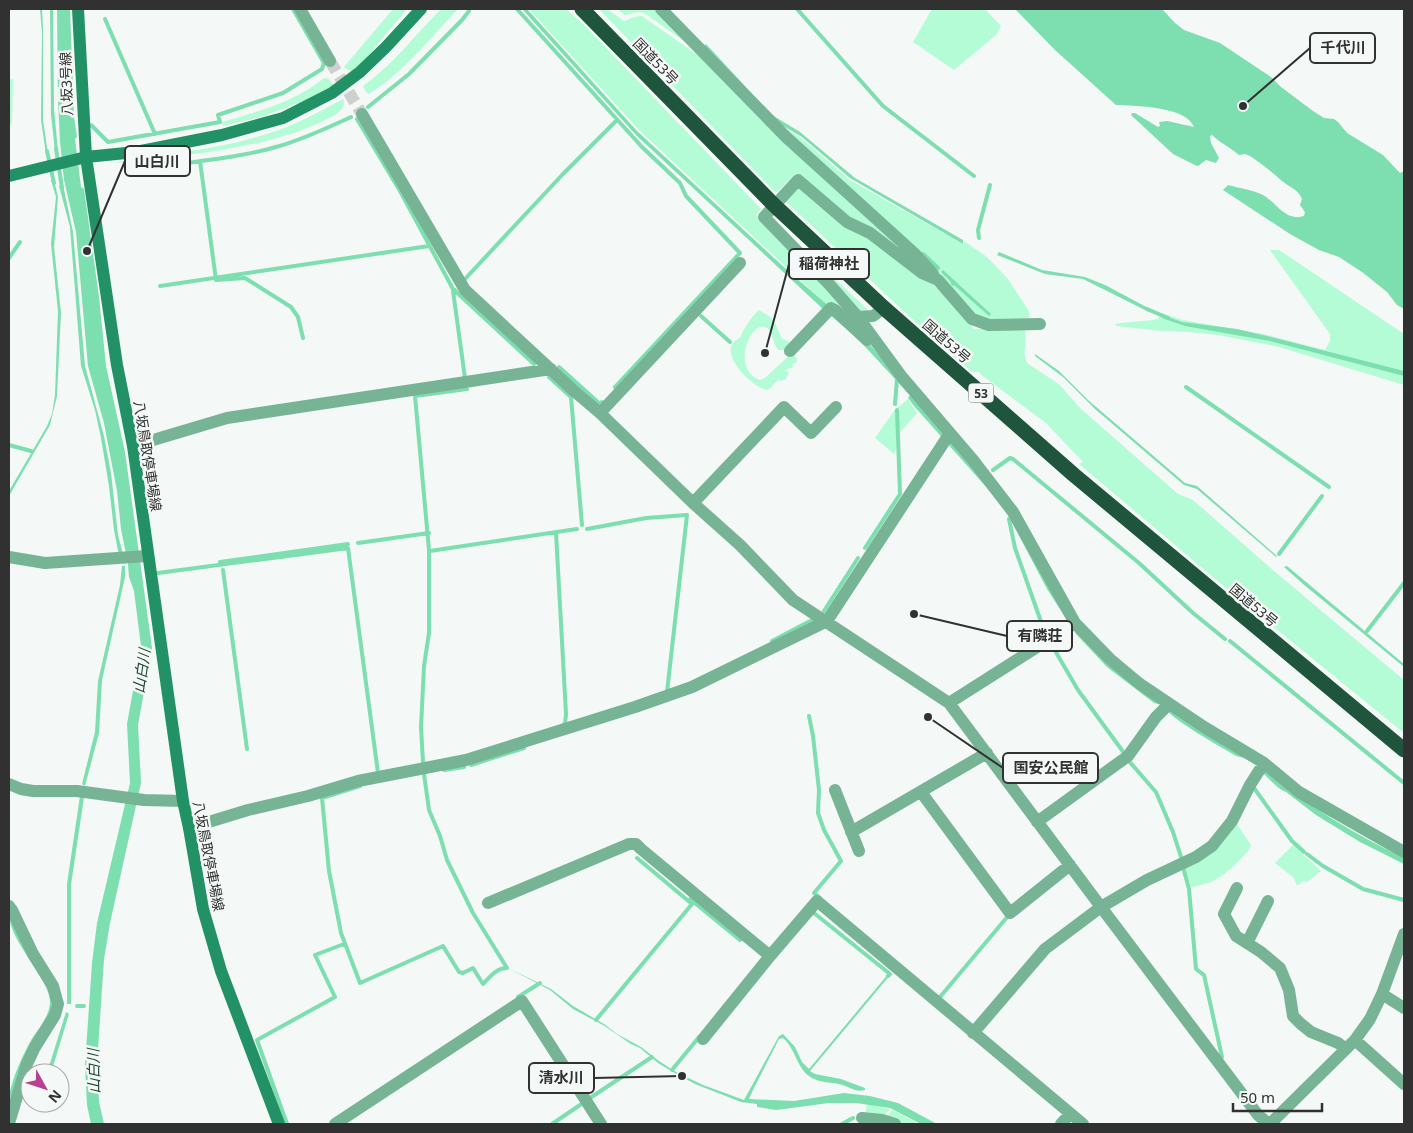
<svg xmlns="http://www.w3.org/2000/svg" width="1413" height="1133" viewBox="0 0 1413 1133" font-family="'Noto Sans','Noto Sans JP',sans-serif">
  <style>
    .green { fill: #b3fcd6 }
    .water { fill: #7ddeaf }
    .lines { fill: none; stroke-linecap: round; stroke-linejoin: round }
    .stream { stroke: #7ddeaf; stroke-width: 4 }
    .street-tunnel { stroke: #cdd0ce; stroke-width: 12; stroke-dasharray: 12 6; stroke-linecap: butt }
    .street { stroke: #76b495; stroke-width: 12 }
    .secondary { stroke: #229266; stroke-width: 12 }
    .highway { stroke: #1f553d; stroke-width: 15 }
    .labels { text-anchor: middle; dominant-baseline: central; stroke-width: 5; stroke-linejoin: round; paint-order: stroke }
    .shield { fill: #f4f8f6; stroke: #6b6d6b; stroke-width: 1 }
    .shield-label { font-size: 12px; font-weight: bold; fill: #303130 }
    .street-label { font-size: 14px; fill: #303130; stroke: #f4f8f6 }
    .water-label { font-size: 15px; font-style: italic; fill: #1f4935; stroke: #f4f8f6 }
    .leader { fill: none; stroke: #303130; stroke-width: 2 }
    .callout-dot { fill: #303130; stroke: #f4f8f6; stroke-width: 2 }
    .callout { fill: #f4f8f6; stroke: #303130; stroke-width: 2 }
    .callout-label { font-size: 15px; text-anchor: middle; font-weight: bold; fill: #303130 }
  </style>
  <rect width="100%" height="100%" fill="#f4f8f6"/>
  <path class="green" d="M393,9H407L354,73L344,67Z
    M441,9H458C430,38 404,72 369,94L366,92L363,86C393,65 415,35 441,9Z
    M529,9H566L584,25L761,209L756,215L821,282L863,332L828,306L639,130Z
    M599,9H607L624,21L634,17L642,16L702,58L927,268L825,200L796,173L777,192L774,191Z
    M617,9H658L684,41L644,13L638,12L625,15Z
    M932,9H985L1001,26L996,35L954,70L913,42Z
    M324,78L329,79L334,86L309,99L264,116L223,126L222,122C257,112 295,102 324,78Z
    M13,79L12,123L9,127V80Z
    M343,99C348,110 332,117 323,121C262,150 184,155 117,163L118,162C173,153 232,148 284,128C305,120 324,109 343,99Z
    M775,122L801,138L850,180L963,244L964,241L987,257L1008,279L1027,308L1030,314L1029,318L988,321L975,316Z
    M801,188L917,271L942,293L974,329H1024C1029,339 1021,351 1027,363L1060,385L1080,408L1178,494L1193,500L1274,571L1404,680V733L1233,594L1079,464L1083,462L1046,423L980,374V372H972L908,315L785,201L795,190Z
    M799,245L867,309L868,311L857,310Z
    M1270,250H1279L1404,334V385L1279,347L1218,335L1189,332L1162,331L1116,326L1115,324C1130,321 1144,322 1158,319L1161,313L1183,320L1263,334L1325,350L1330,341V334Z
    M759,310L769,316L775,323L782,339L789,341L790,347L787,350H778C773,343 772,329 765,327C751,321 730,369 760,380L765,378L793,352L794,355L797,359V362L792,364L793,367L785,370L789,373L786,379L781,381L778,380L768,390C755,389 728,363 731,348C732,342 736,340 741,337C742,330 754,314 759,310Z
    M908,399L917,413L896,437V447L894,454L875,438L894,411Z
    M1234,820L1251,845L1249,850C1231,869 1218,884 1191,887L1184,865Z
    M1293,845L1321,871L1307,882L1303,881L1297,886L1294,878L1275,863Z
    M867,1104L890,1109L883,1117L865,1116Z
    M892,1110L916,1122L915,1124H902L900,1122L886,1118Z"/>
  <path class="water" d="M40,9H42L43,29V120L48,154H46L41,120L42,33Z
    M50,9H53L54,109L58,151H55L51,115Z
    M57,9H70L74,117L77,137L75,139L81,187L84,189L99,297L106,366L125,452L152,648L138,725L141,783L110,923L104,959L97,1064L99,1102L104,1124H91L87,1105L85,1065L92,963L97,923L130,783L127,724L141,646L134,591L129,577L128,564L121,529L117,491L104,423L88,366L76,232L64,180L60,142L58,100Z
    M522,9H527L637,131L787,270L861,334L909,391L907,392L858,339L823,309L636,135Z
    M1015,9H1162L1175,23L1184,30L1220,43L1271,77L1281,87L1313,111L1324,118L1334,119L1338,122L1347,133L1383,155L1400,173L1404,171V309L1397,305L1387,292L1362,272L1339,257L1319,250L1290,234L1223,190L1228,185C1239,188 1253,190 1263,195C1277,203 1285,222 1304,216L1305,212L1300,205L1302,199C1298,189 1289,187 1282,181C1272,172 1262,164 1250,156L1245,154L1239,155C1230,147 1220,143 1212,135L1210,136L1211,143L1219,158L1216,163L1206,160L1198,166L1195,165L1173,154L1131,115L1132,113H1135L1158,127L1160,126L1159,122L1167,121L1194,127C1186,106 1135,106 1116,105L1055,50Z
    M706,44L772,115L800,132L855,178L963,240V244L850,178L802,137L780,124L703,47Z
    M51,180H54L58,197L54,247L61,313L57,396L50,425L9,496V491L47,426L52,414L55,395L58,311L51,244L56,197Z
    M63,185L73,232L85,366L104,436L111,473L118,535L123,554L119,556L114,530L109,486L101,438L95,410L81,366L70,227L59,186Z
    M999,252L1042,270L1085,277L1105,285L1150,309L1149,312L1083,279L1045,274L997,255Z
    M943,270L991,314L989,316L954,285L953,286L951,284V282L941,272Z
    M1165,316L1182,322L1237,329L1271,337L1404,371V376L1270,341L1185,326L1162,318Z
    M1035,354L1059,371L1088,400L1185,483L1197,486L1277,556L1276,557L1197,489L1184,485L1095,409L1063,377L1035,356Z
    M911,394L994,489L1091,646L1246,756L1244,758L1236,756C1218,745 1173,721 1162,705L1154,703L1107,667L1076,634L1047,589L1004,507L914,406L908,398Z
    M122,566H125V577L102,680L99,733L85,786L82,784L95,732L98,681L120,585Z
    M1287,566L1404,664V667L1303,584L1284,567Z
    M1266,769C1307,806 1354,834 1404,858V864L1360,842L1316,815L1286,792C1279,790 1269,779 1263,773Z
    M80,796L84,797L71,885V1004H67V884Z
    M9,914L49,989L52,1003L50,1015L18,1078L9,1101C9,1084 24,1052 33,1037C40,1027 49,1016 50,1003C51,979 9,942 9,914Z
    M506,967L551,989L573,1006L604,1024L617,1034L641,1047L659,1061L676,1072L703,1085L744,1100L779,1036L783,1034L795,1047L802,1062L809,1069L889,973L891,974L810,1071L815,1074L841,1079L865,1088V1090C856,1093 848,1086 839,1084C830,1082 821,1083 812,1078C797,1070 796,1049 783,1038L779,1039L753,1090L749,1099L794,1101L844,1093L870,1096L898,1103L937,1124H921L890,1108L856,1103H829L776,1110L757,1107V1104L741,1102L695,1084L673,1072L658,1063L640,1048L631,1044L603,1025L573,1009L550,990Z
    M66,1012L69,1014L51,1073H47Z"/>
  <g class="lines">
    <path class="stream" d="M517,9L642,147L680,183L686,196L740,253L615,387
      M797,9L883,106L974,176
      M105,19L155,134
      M368,107L409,74L462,20L469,11V9
      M357,119L400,191L453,289L534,364
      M91,125L108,142L220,122L218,115L283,93L322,69L324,63L293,9
      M56,148L62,188
      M47,151L54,183
      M200,161L216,280L245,278L291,307L298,317L303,338
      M158,167C197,161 238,158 276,147C302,140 327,128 351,117
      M979,238L978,230L990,185
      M923,254L938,268
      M9,258L20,242
      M465,279L563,174L617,120
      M160,286L429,246
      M455,290L453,291L465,378
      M1147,309L1168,318
      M701,316L730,342
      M559,367L600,404L602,402
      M549,377L571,397L582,525
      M1186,387L1329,487
      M895,404L897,379
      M9,445L31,451
      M993,470L1010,458L1013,459L1139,563L1193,613L1225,639
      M1009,519L1015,548L1045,633
      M587,529L646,518L687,515L667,692
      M556,533L566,714L565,724H564
      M358,543L429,533
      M865,548L900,494L897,410
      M430,551L577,529
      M1279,554L1322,496
      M220,562L348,544
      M223,570L247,749
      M158,573L348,548L378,773
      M824,611L858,558
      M1367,631L1404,583
      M772,641L812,620
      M1230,641L1404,783
      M1050,642L1078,690L1124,753
      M809,716L813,736L819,790L818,813L824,830L841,861L814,893L820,898
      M1128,760L1156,792L1173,832L1182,860
      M423,762L421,727L424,666L429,633V550L415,396L467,389
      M471,765L524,748
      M444,770L464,767
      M360,786L322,798L329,871L341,933L360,983L443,946L459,972L463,973L473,968L483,984C490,977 496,968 507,968L473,913L447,860L440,836L429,810L424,774
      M1254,788L1292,841L1304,852
      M1307,854L1323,866L1363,889L1404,900
      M1183,867L1189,889L1196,969L1204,975L1222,1057
      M690,899L740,940
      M814,913L890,974L888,976
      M518,997L540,983
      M940,997L1008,916
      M77,1006H84
      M596,1020L692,904L637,858
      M672,1070L699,1037
      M590,1098L652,1057
      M287,1124L257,1040L335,997L315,955L344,944
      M552,1124L580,1105
      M842,1124L853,1118"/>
    <path class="street-tunnel" d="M330,61L362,114"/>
    <path class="street" d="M300,9L330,61
      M661,9L786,137L915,254L933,274
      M362,114L465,290L574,391L600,413L693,503L740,545L793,600L949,703L1101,907L1258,1115L1269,1124
      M884,308L873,316L858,317L902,377L973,460L1013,512L1075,623L1110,659L1140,684L1204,727L1264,763L1299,792L1404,852
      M858,317L829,284L764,217L798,180L847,222L870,233L922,273L938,280L972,319L989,325L1040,324
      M790,351L831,308L835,310L867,340
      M600,413L740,263
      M133,446L227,418L551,369
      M693,503L784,407L811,433L836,407
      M9,557L45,563L147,556
      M949,703L1075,623
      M9,784L21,789L33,791H77L144,800L183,801
      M835,790L859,851
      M921,792L1010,913L1070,865
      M1037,822L1128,756L1156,717L1169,704
      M189,828L248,810L308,796L358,781L466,760L635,707L692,687L827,621L950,433
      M851,832L987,753
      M1237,888L1224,914L1236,936L1261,952L1280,968L1289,990L1293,1016L1301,1024L1311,1032L1338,1043L1346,1049
      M488,903L629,844H636L641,849L770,956L817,901L1083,1124
      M9,906L12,910L33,954L53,986L58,1004L55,1015L35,1047L27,1064L9,1123
      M1247,943L1268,901
      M1382,994L1404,1008
      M973,1033L1045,949L1101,907L1147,880L1196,857L1212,846L1232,821L1250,785L1264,763
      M703,1039L770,956
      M1355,1040L1404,1084
      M862,1118L882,1120L895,1124
      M335,1124L522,1001L601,1124
      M1061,1124L1070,1114
      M1270,1124L1355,1040L1370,1019L1382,994L1404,934"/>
    <path class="secondary" d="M78,9L86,157L117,365L133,446L183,801L189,828L203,909L221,971L279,1124
      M9,176L86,157L136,152L222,135L283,118L332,93L360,72L386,47L421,9"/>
    <path class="highway" d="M582,9L774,205L884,308L1074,475L1404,750"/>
  </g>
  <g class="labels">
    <rect class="shield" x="968.5" y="383.5" width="25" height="19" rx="4"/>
    <g class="shield-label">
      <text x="981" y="393">53</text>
    </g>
    <g class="street-label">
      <text transform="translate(656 61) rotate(46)">国道53号</text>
      <text transform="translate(66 84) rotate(-92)">八坂3号線</text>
      <text transform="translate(947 341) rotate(41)">国道53号</text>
      <text transform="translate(148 456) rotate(81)">八坂鳥取停車場線</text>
      <text transform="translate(1254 605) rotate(40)">国道53号</text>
      <text transform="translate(209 856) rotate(79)">八坂鳥取停車場線</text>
    </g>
    <g class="water-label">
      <text transform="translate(141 671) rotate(-82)">山白川</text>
      <text transform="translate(93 1071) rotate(-91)">山白川</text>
    </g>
  </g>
  <path class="leader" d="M1243 106L1310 48M87 251L125 161M765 353L789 264M914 614L1007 636M928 717L1003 768M682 1076L594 1078"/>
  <g class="callout-dot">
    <circle cx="1243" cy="106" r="5"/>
    <circle cx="87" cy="251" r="5"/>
    <circle cx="765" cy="353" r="5"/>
    <circle cx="914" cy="614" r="5"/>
    <circle cx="928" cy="717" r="5"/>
    <circle cx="682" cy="1076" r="5"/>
  </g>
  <g class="callout">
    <rect x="1310" y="33" width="65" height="30" rx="5"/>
    <rect x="125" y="146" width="65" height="30" rx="5"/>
    <rect x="789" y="249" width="80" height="30" rx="5"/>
    <rect x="1007" y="621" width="65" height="30" rx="5"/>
    <rect x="1003" y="753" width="95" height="30" rx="5"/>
    <rect x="529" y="1063" width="65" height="30" rx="5"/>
  </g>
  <g class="callout-label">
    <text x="1343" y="53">千代川</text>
    <text x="157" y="167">山白川</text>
    <text x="829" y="269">稲荷神社</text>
    <text x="1040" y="641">有隣荘</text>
    <text x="1051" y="773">国安公民館</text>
    <text x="561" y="1083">清水川</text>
  </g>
  <rect width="1413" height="1133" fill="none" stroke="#303130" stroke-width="20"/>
  <g transform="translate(45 1088) rotate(130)"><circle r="24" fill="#f4f8f6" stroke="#a6a8a7"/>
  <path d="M0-4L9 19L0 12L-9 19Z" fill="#b73f94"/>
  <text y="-8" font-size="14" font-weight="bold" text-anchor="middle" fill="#303130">N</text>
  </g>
  <path d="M1233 1103v8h89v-8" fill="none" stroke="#303130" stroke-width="2.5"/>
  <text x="1240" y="1103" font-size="15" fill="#303130" stroke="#f4f8f6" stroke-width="4" paint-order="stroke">50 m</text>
</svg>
